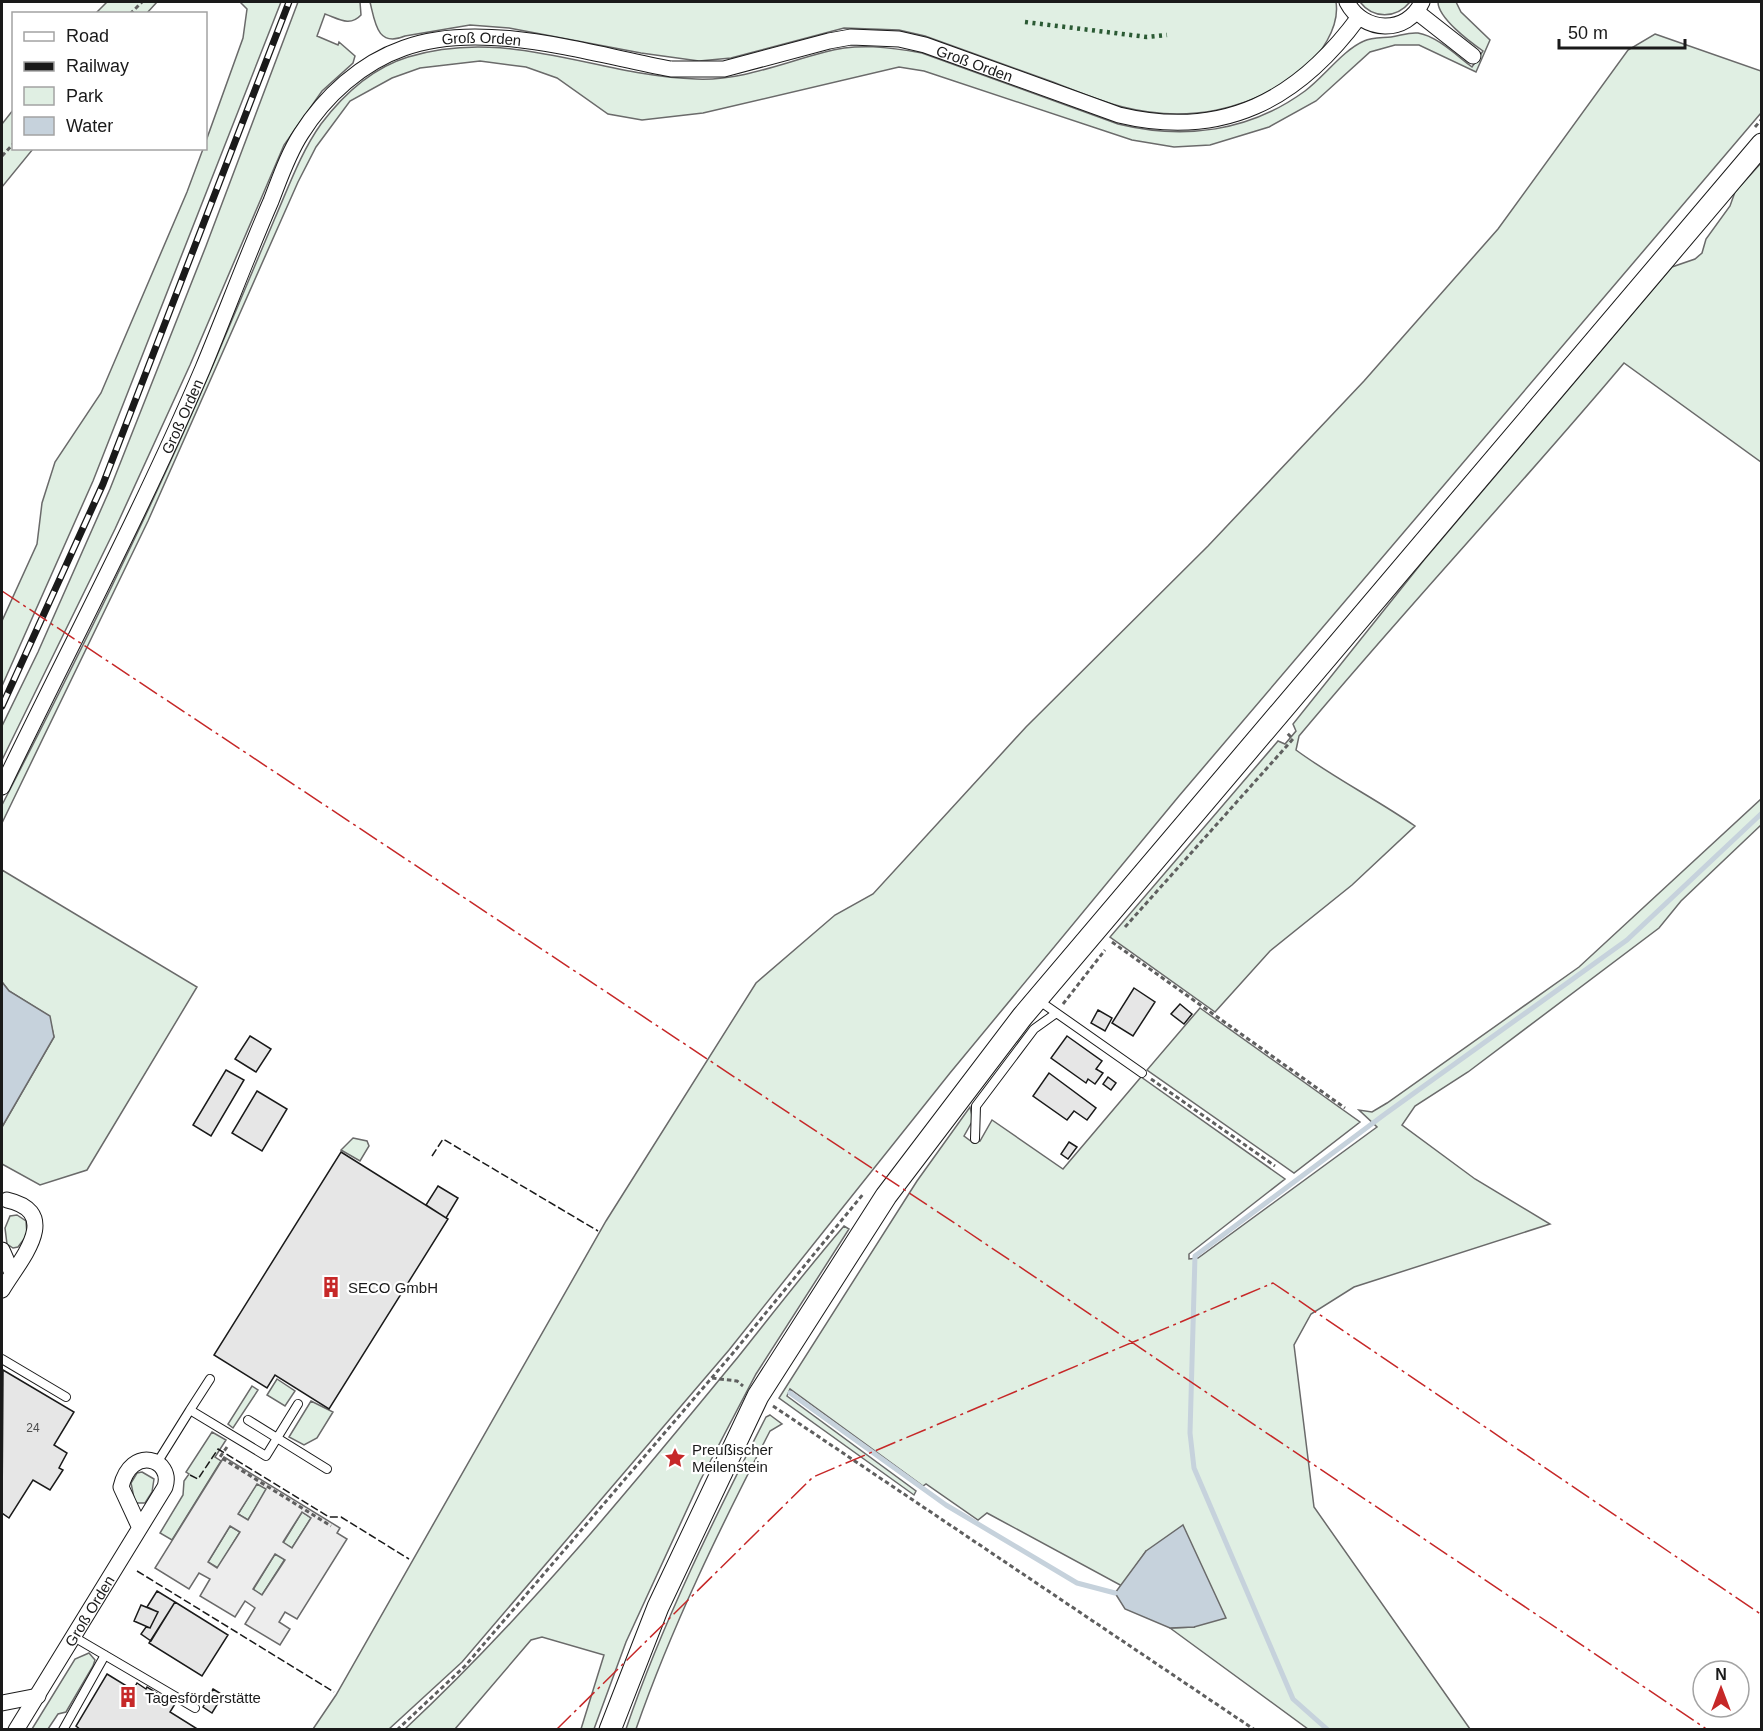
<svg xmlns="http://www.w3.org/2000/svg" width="1763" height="1731" viewBox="0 0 1763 1731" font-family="Arial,sans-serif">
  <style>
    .green { fill: #e0efe3; stroke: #6a6a6a; stroke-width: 1.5 }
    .parking { fill: #ededed; stroke: #6a6a6a; stroke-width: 1.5; fill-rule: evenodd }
    .water { fill: #c6d2dc; stroke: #6a6a6a; stroke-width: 1.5 }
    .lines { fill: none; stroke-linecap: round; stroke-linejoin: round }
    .stream { stroke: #c6d2dc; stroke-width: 5 }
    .building { fill: #e6e6e6; stroke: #1a1a1a; stroke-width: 1.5 }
    .service-casing { stroke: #1a1a1a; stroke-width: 10 }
    .minor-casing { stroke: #1a1a1a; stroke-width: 17 }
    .secondary-casing { stroke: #1a1a1a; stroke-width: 23 }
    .path { stroke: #5f5f5f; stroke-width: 3; stroke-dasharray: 4.5 3; stroke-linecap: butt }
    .service { stroke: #fff; stroke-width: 8 }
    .minor { stroke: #fff; stroke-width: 15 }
    .secondary { stroke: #fff; stroke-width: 21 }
    .rail-casing { stroke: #1a1a1a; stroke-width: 7 }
    .rail { stroke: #fff; stroke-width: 4.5; stroke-dasharray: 14; stroke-linecap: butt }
    .hedge { stroke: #2b5a34; stroke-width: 4.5; stroke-dasharray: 3 4.5; stroke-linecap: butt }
    .fence { stroke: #1a1a1a; stroke-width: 1.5; stroke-dasharray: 8 3; stroke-linecap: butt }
    .power { stroke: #c62828; stroke-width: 1.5; stroke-dasharray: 21 4.5 3 4.5; stroke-linecap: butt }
    .labels { text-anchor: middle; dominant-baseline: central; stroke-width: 4.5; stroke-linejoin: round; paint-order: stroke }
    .number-label { font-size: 12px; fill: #4d4d4d }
    .street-label { font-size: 15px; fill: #1a1a1a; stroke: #fff }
    .poi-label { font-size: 15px; fill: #1a1a1a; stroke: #fff; text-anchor: start }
  </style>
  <rect width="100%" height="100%" fill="#fff"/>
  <path class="green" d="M107,2H157L147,13H96Z
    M240,2H281L93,481L2,686V621L37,544L42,503L55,462L101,393L187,192L203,149L206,148V141L243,38L247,9Z
    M298,2H360L361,15C350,27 339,19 325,14L317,36L338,45L339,42L355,56L353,63L322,91L284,145L190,365L115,529L2,760V726L38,652L110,489L206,246Z
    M370,2H1336C1340,27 1320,57 1300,72C1249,111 1186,123 1123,107C1099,101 1074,90 1050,81C1009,66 967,51 925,36L899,30L844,28L731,58L699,61L641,53L509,28L470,25L405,36C377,48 375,22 370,2Z
    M1360,2H1410C1396,19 1373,19 1360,2Z
    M1438,2H1456L1461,12L1490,40L1476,72L1419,45H1395L1370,52L1316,101L1269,127L1210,145L1174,147L1132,140L924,71L899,67L703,113L642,120L608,114L557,78L526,67L480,61L420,68L392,78L350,101L316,147L298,182L148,521L2,823V805C75,663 147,519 210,372C232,321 253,269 275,218C289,186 301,152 321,124C343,95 372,68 408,57C509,26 597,76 696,79C741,81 782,63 825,52C856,43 890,47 922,53L1118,124C1184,140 1249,132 1305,91C1324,77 1343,50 1364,41C1372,37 1382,38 1391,37C1400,36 1408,32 1418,33C1437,36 1457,56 1472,67L1483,51C1470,42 1438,18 1438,2Z
    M1655,34L1761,71V113L1179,796L950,1073L729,1350L462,1662L389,1729H313L336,1695L606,1221L756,983L835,915L873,894L1026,727L1208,546L1364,381L1498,229L1628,50Z
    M13,110L14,148L33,149L2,187V124Z
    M1761,163V462L1624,363C1518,489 1405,609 1299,736L1296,750C1334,778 1376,799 1415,826L1352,885L1270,951L1215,1012L1110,937L1278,741L1285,744L1296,731L1293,724L1424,560L1672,267L1695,259L1702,253L1706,239L1730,206L1735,192Z
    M1761,799V825L1681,901L1659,928L1468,1072L1415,1106L1402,1125L1475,1179L1550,1224L1354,1287L1311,1314L1294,1345L1314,1507L1470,1729H1308L1170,1628L1194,1627L1146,1551L1122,1586L987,1513L978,1520L926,1484L923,1486L790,1389L787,1396L916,1491L914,1495L779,1398L917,1181L970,1107L973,1120L964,1136L972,1142L980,1141L992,1120L1063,1169L1141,1077L1285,1179L1189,1254V1259L1198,1258L1377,1127L1359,1110L1372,1112L1387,1103L1579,967Z
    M2,870L197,987L87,1170L40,1185L2,1164V1127L54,1037L49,1016L9,991L2,982Z
    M1200,1008L1360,1122L1294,1173L1147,1070Z
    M353,1138L367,1141L369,1146L360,1161L341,1150Z
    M17,1215L26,1221L27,1235L18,1247L13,1248L7,1244L5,1228L10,1216Z
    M844,1226L849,1229L756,1374L701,1479L626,1642L594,1729H581L604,1655L542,1637L531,1640L455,1729H405C526,1616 633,1485 738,1357C773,1313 807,1269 844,1226Z
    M277,1379L295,1391L285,1406L267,1395Z
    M252,1386L258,1390L233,1428L228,1424Z
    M311,1401L333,1412L317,1438L304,1445L289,1437Z
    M770,1415L782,1424L770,1431C720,1528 672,1626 636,1729H626C663,1621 714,1519 766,1417Z
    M212,1432L226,1440L215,1457L221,1461L172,1540L160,1533L183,1495L184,1481L189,1474L186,1472Z
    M142,1472L154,1479L152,1492L145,1503H135L131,1483L137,1473Z
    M257,1483L267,1489L248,1520L238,1514Z
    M302,1512L311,1518L292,1548L283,1543Z
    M230,1526L240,1532L218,1568L208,1562Z
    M275,1554L285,1559L262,1595L253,1590Z
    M89,1653L95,1660L93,1666L66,1712L58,1714L48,1729H32L75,1659Z"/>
  <path class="parking" d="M224,1457L340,1528L337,1533L347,1539L297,1619L285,1612L279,1622L290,1629L280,1645L245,1624L255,1608L245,1601L235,1617L200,1596L210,1579L199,1573L189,1589L155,1568ZM257,1484L266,1489L248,1520L238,1514ZM302,1512L311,1518L292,1548L283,1542ZM230,1526L240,1532L217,1568L208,1562ZM275,1554L285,1560L262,1595L253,1589Z"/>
  <path class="water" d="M2,982L9,991L50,1016L54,1037L2,1127Z
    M1183,1525L1226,1618L1194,1627L1170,1628L1125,1609L1115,1593L1146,1551Z"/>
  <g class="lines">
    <path class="stream" d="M790,1393L946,1505L1077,1583L1115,1593
      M1328,1730L1293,1699L1194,1468L1190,1433L1195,1256L1385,1114L1627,940L1762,813"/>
  </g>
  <path class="building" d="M1134,988L1155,1002L1133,1036L1112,1023Z
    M1180,1004L1192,1014L1184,1024L1171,1014Z
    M1098,1010L1112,1018L1105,1031L1091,1023Z
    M250,1036L271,1049L256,1072L235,1059Z
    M1067,1036L1102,1061L1096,1069L1103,1073L1095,1084L1088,1079L1086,1083L1051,1058Z
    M226,1070L244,1080L211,1136L193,1125Z
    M1049,1073L1096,1108L1087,1120L1074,1111L1067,1120L1033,1096Z
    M1108,1077L1116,1083L1111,1090L1103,1084Z
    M257,1091L287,1109L262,1151L232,1133Z
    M1069,1142L1077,1147L1068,1159L1061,1154Z
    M341,1152L448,1219L329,1409L275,1375L267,1388L214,1355Z
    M438,1186L458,1198L446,1218L426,1205Z
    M3,1370L74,1412L54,1445L67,1453L59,1468L63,1470L50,1490L33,1480L9,1518L2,1513Z
    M157,1591L175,1602L151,1641L141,1634L146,1627L150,1628L158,1612L147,1607Z
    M175,1602L228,1635L202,1676L149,1643Z
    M141,1605L158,1612L150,1628L134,1621Z
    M107,1674L133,1690L137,1683L146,1689L147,1687L175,1704L170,1712L199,1730H81L76,1726Z
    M213,1689L223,1695L212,1713L203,1707Z"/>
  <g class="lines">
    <defs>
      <path id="service" d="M1038,1000L1142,1073
        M975,1139L976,1106L1034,1029L1055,1014
        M2,1359L66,1397
        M190,1410L210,1379
        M248,1420L327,1469
        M157,1463L190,1410L266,1456L298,1404
        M74,1637L195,1708
        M63,1730L105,1655"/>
      <g id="minor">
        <path d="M1347,2C1363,33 1407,35 1422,2"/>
        <path d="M1417,12L1473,56"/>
        <path id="s1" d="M2,787C69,648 142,511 203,368C226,313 247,256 271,201C280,178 288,154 301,134C325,96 361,63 404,48C482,19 590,54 671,69H724L829,41L851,37L899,39L925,45L1119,115C1223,140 1298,100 1359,17"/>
        <path d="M2,1250L12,1273"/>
        <path d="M2,1290C19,1261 64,1213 7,1200"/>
        <path d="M2,1703L38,1696"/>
        <path id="s2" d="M16,1730L165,1487C174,1459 131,1444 121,1487L139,1526"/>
      </g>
      <path id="secondary" d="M610,1730L658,1607L758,1396L886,1196L1022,1017L1762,144"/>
    </defs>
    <use href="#service" class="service-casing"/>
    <use href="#minor" class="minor-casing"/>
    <use href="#secondary" class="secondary-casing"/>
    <path class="path" d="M130,14L142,2
      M1755,127L1762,119
      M2,156L14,143
      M1125,927L1293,739L1287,733
      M1112,942L1345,1108
      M1063,1004L1105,950
      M1151,1079L1275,1166
      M712,1378L737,1381L743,1386
      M773,1406L1255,1730
      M227,1447L220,1457L331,1526
      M397,1730L465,1666L733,1353L864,1193"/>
    <use href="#service" class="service"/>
    <use href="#minor" class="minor"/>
    <use href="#secondary" class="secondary"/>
    <defs>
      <path id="rail" d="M2,706L103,484L289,2"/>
    </defs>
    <use href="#rail" class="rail-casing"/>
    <use href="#rail" class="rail"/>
    <path class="hedge" d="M1025,22L1147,37L1167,35"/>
    <path class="fence" d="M432,1156L443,1139L598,1231
      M190,1475L198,1479L218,1449L329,1517H341L409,1559
      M137,1571L334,1692"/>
    <path class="power" d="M2,591L965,1230L1708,1730
      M556,1730L813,1477L1273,1283L1762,1615"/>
  </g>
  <defs>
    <symbol id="building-bare" viewBox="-9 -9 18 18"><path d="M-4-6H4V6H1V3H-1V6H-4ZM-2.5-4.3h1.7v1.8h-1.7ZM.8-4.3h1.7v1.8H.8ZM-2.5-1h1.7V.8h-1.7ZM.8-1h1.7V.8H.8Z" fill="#c62828" stroke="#fff" stroke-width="2.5" paint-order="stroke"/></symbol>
    <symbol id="sight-bare" viewBox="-9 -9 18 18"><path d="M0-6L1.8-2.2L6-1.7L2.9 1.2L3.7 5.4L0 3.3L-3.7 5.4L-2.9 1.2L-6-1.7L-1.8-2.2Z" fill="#c62828" stroke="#fff" stroke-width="2.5" paint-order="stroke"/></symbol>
  </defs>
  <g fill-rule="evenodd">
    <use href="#building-bare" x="316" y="1272" width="30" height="30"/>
    <use href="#sight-bare" x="660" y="1443" width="30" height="30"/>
    <use href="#building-bare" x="113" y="1682" width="30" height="30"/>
  </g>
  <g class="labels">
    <g class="number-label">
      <text x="33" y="1428">24</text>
    </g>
    <g class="street-label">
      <text stroke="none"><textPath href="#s1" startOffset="934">Groß Orden</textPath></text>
      <text stroke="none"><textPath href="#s1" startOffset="1438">Groß Orden</textPath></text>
      <text stroke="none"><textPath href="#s1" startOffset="412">Groß Orden</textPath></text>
      <text stroke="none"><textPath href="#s2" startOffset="140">Groß Orden</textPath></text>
    </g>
    <g class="poi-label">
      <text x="348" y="1287">SECO GmbH</text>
      <text x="692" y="1449">Preußischer<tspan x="692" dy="17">Meilenstein</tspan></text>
      <text x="145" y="1697">Tagesförderstätte</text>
    </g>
  </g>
  <rect width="1763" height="1731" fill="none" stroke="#1a1a1a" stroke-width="6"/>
  <rect x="12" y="12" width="195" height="138" fill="#ffffff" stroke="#a3a3a3" stroke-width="1.5"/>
  <rect x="24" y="32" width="30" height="9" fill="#ffffff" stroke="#a3a3a3" stroke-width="1.5"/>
  <text x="66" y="42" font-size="18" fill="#1a1a1a">Road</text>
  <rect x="24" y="62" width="30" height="9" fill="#1a1a1a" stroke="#a3a3a3" stroke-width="1.5"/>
  <text x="66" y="72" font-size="18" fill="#1a1a1a">Railway</text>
  <rect x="24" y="87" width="30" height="18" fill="#e0efe3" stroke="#a3a3a3" stroke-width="1.5"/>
  <text x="66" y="102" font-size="18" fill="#1a1a1a">Park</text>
  <rect x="24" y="117" width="30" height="18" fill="#c6d2dc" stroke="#a3a3a3" stroke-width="1.5"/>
  <text x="66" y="132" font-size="18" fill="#1a1a1a">Water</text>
  <g transform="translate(1721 1689)"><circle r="28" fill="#ffffff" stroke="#a3a3a3" stroke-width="1.5"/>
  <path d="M0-4.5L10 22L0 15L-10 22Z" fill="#c62828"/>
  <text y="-9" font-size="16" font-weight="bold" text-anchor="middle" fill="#1a1a1a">N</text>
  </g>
  <path d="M1559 39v9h126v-9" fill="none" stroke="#1a1a1a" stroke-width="3"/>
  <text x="1568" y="39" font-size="18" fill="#1a1a1a" stroke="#ffffff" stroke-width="4.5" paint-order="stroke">50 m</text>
</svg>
